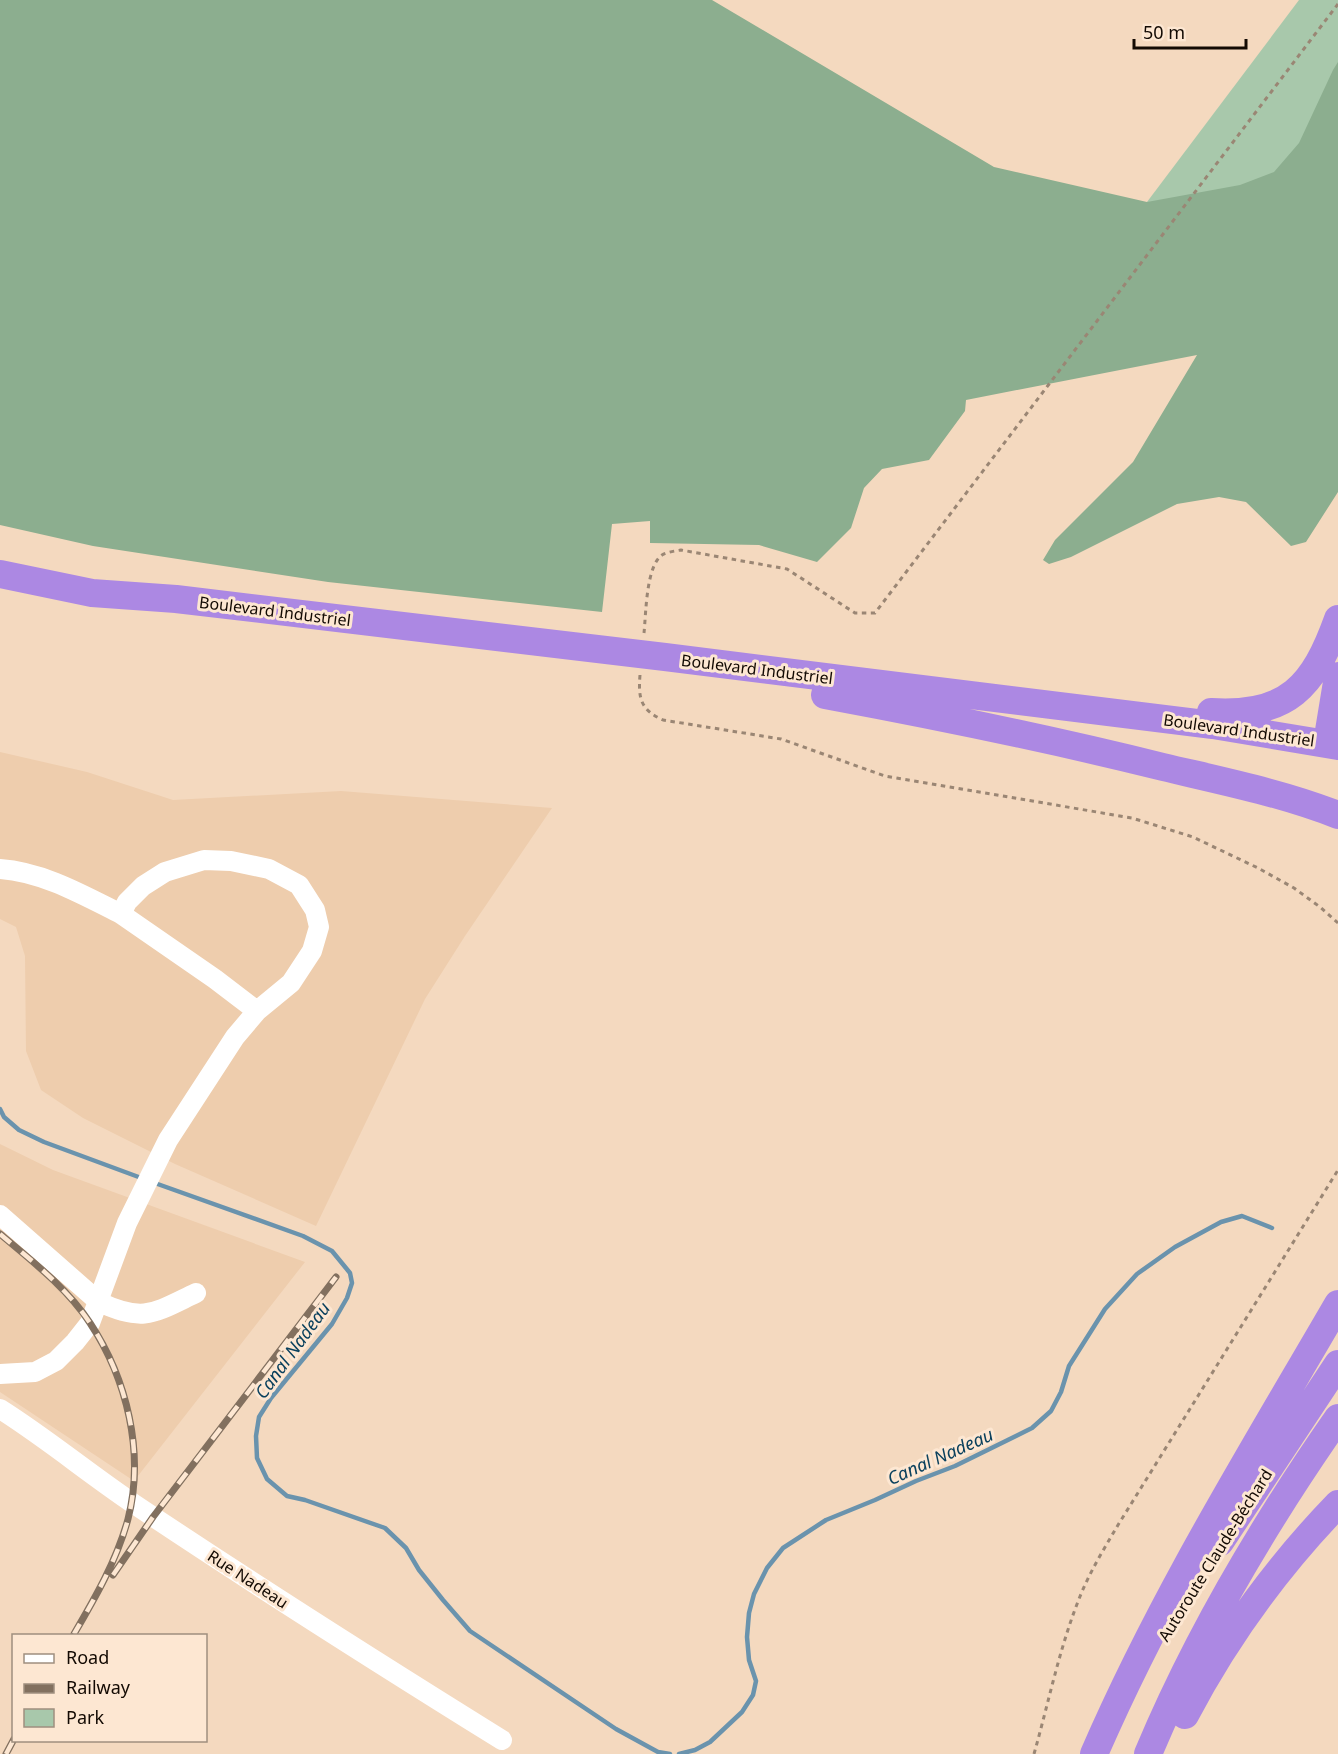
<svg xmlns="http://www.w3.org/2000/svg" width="1338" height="1754" viewBox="0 0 1338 1754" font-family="'Noto Sans',sans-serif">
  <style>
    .built { fill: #eecdad }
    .green { fill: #a8c8ab }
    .forest { fill: #8cae8f }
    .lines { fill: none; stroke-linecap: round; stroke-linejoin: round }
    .stream { stroke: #6a93ad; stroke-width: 4.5 }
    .path { stroke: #9a8674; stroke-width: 3; stroke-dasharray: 4.5 4.5; stroke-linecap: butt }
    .minor { stroke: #fff; stroke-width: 20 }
    .highway { stroke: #ac88e3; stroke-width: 28 }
    .rail-casing { stroke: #82705f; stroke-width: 7 }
    .rail { stroke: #fde7d2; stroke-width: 4.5; stroke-dasharray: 14; stroke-linecap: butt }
    .labels { text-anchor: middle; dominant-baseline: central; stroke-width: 6; stroke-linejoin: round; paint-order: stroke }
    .street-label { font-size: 16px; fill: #130a03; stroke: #fde7d2 }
    .water-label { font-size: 18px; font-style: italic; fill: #0b415d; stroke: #fde7d2 }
  </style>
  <rect width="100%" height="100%" fill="#f4d9bf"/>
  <path class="built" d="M0,752L87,772L173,800L341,791L552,808L465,936L425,999L316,1226L175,1164L83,1118L41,1090L26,1051L25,956L16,927L0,919Z
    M0,1144L53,1170L305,1262L134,1481L0,1392Z"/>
  <path class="green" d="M1299,0H1338V230L1147,202Z"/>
  <path class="forest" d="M0,0H712L994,167L1147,202L1240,185L1274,172L1299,143L1333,70L1338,62V492L1306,542L1291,546L1246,502L1219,497L1177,504L1071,557L1049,564L1043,560L1055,540L1133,462L1197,355L966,400L965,411L929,460L882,469L864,488L851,528L817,562L759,545L650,543V521L612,524L602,612L328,582L93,546L0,525Z"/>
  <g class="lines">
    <path class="stream" d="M0,1109L4,1117L19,1130L44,1142L144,1179
      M152,1182L303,1236L332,1251L350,1273L352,1283L347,1298L332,1324L271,1398L259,1417L256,1436L257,1458L267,1479L287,1496L305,1500L385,1528L406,1548L419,1570L443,1600L470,1631L616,1729L658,1752L670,1754
      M679,1754L695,1750L710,1742L742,1712L753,1695L756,1681L749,1660L747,1637L749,1613L754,1594L767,1568L783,1548L826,1520L875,1500L916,1481L955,1466L1032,1428L1051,1411L1061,1392L1069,1366L1105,1309L1137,1274L1175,1247L1221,1222L1242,1216L1272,1228"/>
    <path class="path" d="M644,633C646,614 646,566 662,555C667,552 675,551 681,550L787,569L855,613H875L1338,4
      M640,675C638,699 641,710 663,720L781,739L885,776L1132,818L1193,837L1258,868L1294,888L1320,907L1338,923
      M1034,1754C1049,1701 1060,1645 1081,1594C1091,1570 1105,1547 1118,1525L1338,1170"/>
    <path class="minor" d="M0,869C43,872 83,895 121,914
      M0,1215L99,1302C144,1323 154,1313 196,1293
      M0,1374L35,1372L56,1361L75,1342L90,1323L127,1223L168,1140L235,1037L257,1011L291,983L312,951L319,927L315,910L299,885L269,869L231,861L204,860L165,872L143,886L127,902L121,914L215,979L257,1011
      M0,1409C46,1438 88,1473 134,1504C255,1585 378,1663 502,1740"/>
    <path class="highway" d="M0,574L92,593L176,599L665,657L1213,725L1338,746
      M825,695C938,716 1051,739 1163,767C1222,781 1282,793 1338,815
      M1211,712C1288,717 1314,686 1338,619
      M1327,743L1338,676
      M1220,1542L1338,1364
      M1185,1715C1226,1637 1277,1567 1338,1504
      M1094,1754C1162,1597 1252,1452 1338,1304
      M1148,1754C1198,1634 1264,1524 1338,1418"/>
    <defs>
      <path id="rail" d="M0,1234C32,1261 67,1288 90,1323C127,1379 145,1453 128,1519C117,1560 95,1598 74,1634
        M113,1575L153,1517L336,1277
        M6,1754L14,1739"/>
    </defs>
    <use href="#rail" class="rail-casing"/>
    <use href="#rail" class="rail"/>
  </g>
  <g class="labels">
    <g class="street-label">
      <text transform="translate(275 611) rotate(7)">Boulevard Industriel</text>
      <text transform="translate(757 669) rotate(7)">Boulevard Industriel</text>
      <text transform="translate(1239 730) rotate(8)">Boulevard Industriel</text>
      <text transform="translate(1215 1555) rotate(-58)">Autoroute Claude-Béchard</text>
      <text transform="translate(248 1579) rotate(33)">Rue Nadeau</text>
    </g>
    <g class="water-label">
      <text transform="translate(292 1350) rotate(-54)">Canal Nadeau</text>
      <text transform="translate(940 1456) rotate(-24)">Canal Nadeau</text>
    </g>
  </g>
  <rect x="12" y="1634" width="195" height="108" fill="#fde7d2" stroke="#9f8f7f" stroke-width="1.5"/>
  <rect x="24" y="1654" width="30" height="9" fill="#ffffff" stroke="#9f8f7f" stroke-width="1.5"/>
  <text x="66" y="1664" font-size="18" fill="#130a03">Road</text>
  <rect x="24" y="1684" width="30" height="9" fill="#82705f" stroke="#9f8f7f" stroke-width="1.5"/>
  <text x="66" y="1694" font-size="18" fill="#130a03">Railway</text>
  <rect x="24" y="1709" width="30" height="18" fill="#a8c8ab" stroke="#9f8f7f" stroke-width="1.5"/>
  <text x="66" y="1724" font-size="18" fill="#130a03">Park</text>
  <path d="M1134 39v9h112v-9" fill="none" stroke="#130a03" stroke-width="3"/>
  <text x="1143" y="39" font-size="18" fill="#130a03" stroke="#fde7d2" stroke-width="4.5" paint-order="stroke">50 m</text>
</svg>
